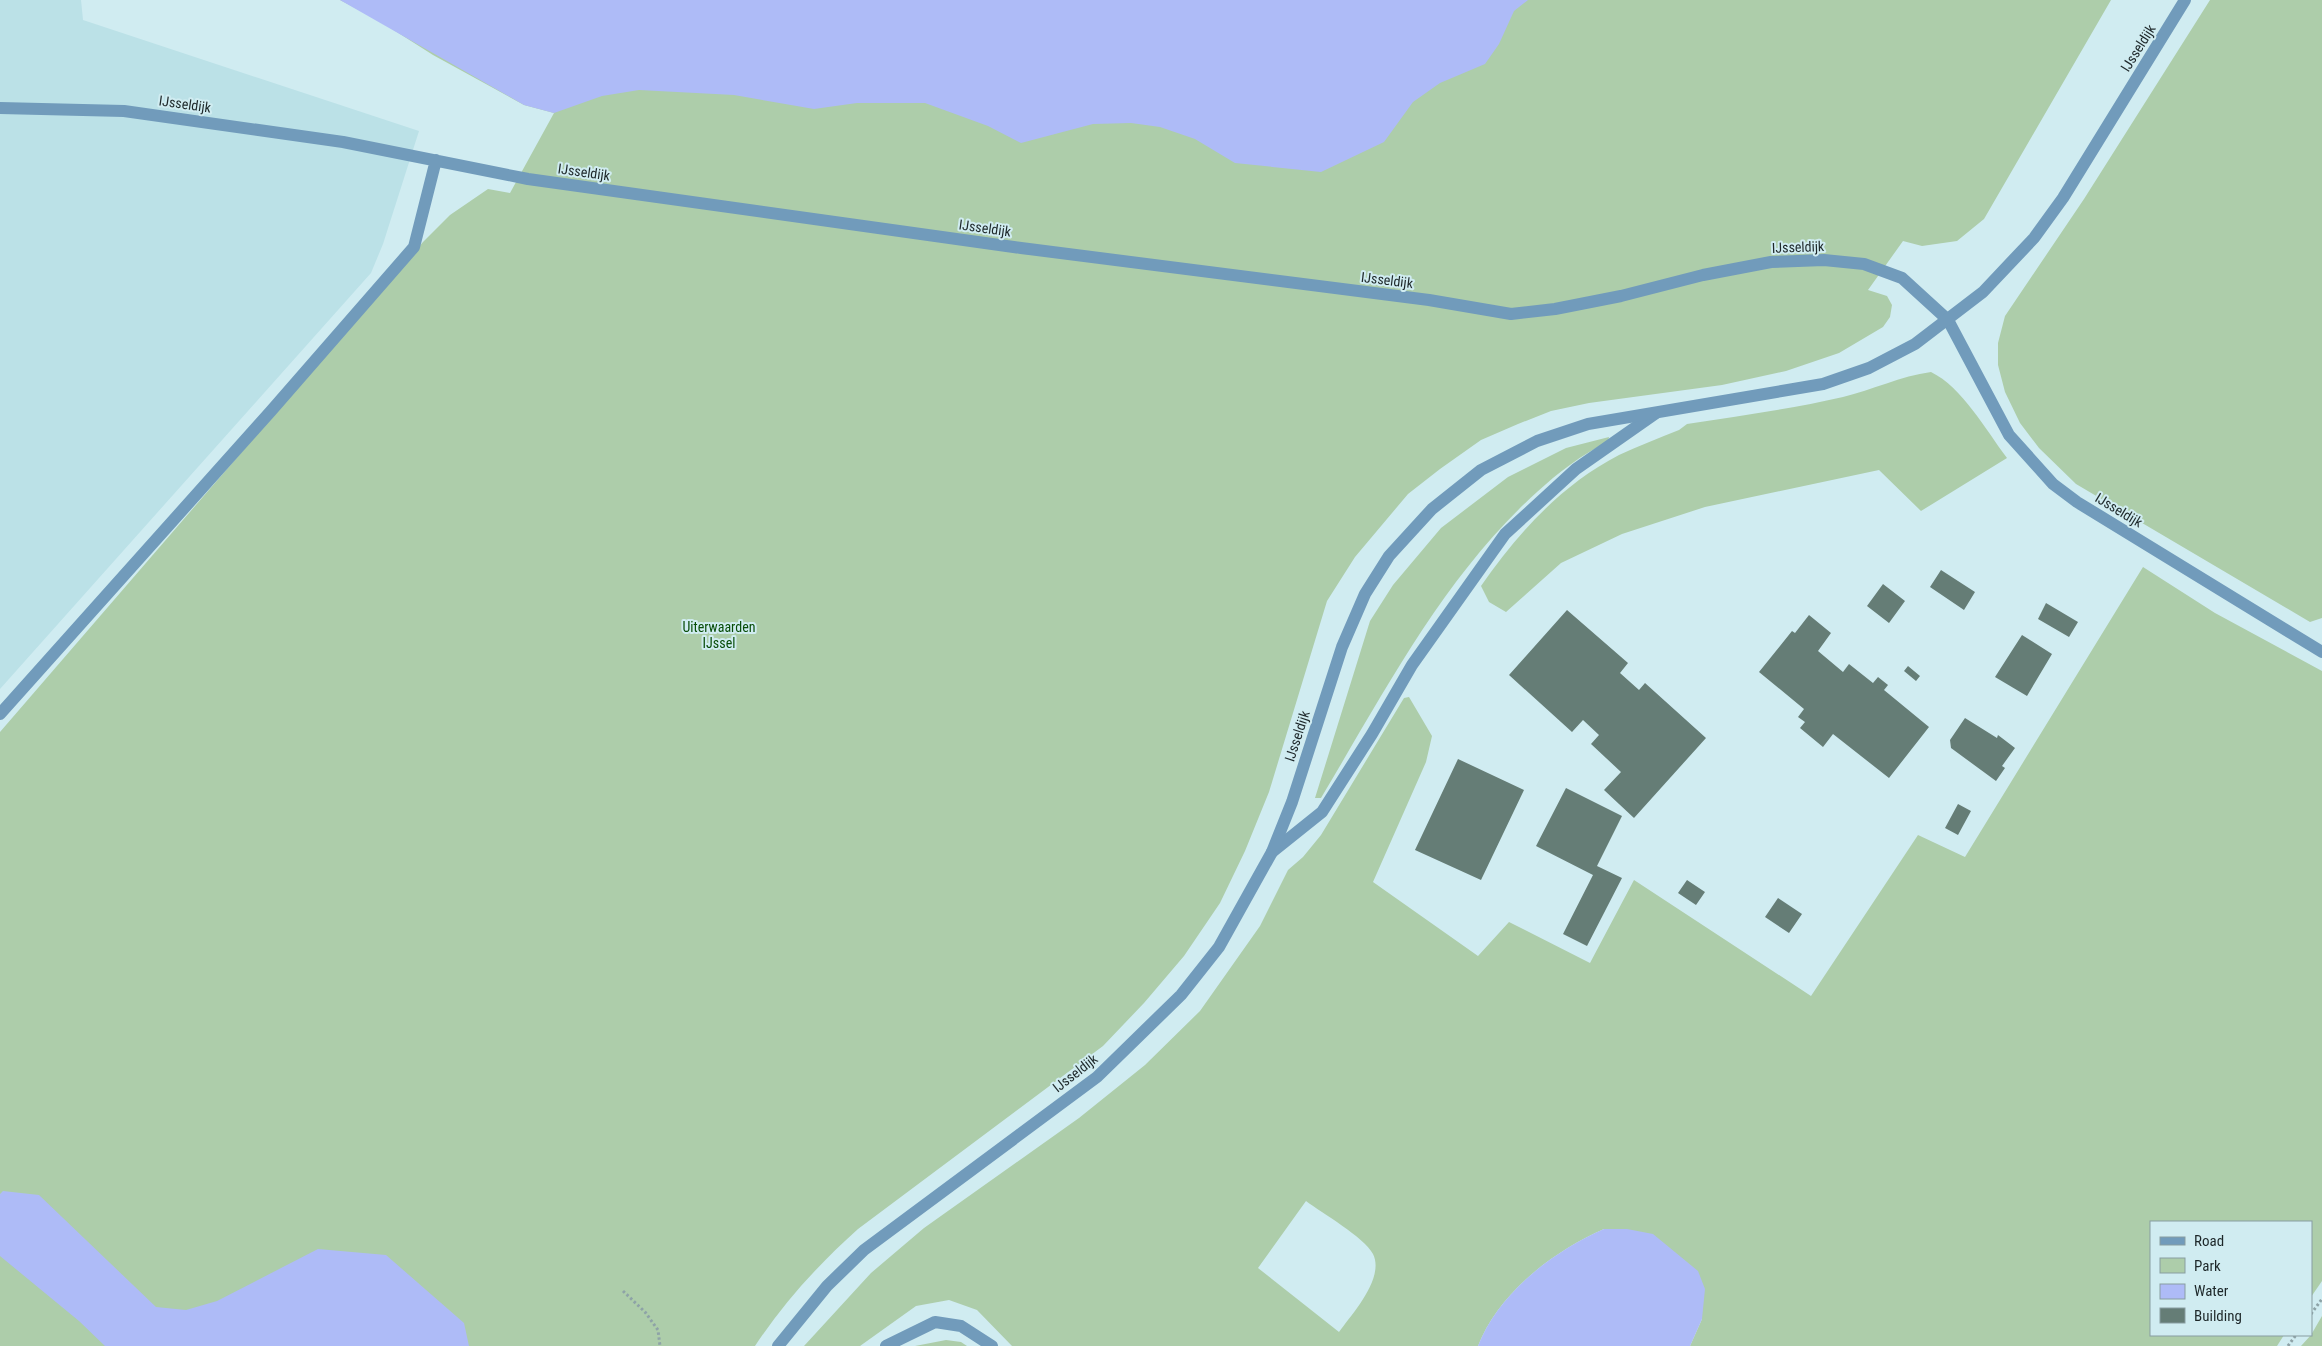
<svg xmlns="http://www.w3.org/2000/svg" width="2322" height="1346" viewBox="0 0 2322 1346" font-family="'Roboto Condensed',sans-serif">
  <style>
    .built { fill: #bbe1e7 }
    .green { fill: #adcdaa; fill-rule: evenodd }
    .water { fill: #aebbf7 }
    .building { fill: #657d76 }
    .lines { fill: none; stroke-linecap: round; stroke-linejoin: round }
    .path { stroke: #8ea3a7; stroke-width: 3; stroke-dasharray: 2.5 2.5; stroke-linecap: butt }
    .service { stroke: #719bbb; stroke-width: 12 }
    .minor { stroke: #719bbb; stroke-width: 12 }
    .tertiary { stroke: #719bbb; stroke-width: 12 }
    .labels { text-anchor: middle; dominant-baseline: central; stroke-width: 4; stroke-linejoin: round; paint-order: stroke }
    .street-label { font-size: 14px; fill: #1d2729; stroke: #d0ecf1 }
    .park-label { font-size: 14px; fill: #084d08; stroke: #d0ecf1 }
  </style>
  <rect width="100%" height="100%" fill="#d0ecf1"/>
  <path class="built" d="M0,0H81L83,20L419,131L383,244L371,273L0,689Z"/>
  <path class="green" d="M340,0H2111L1984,219L1957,241L1922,246L1903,241L1868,290L1887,296L1892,305L1890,317L1883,327L1839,353L1786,371L1722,385L1589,403L1551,411L1518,424L1481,440L1440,469L1408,494L1355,557L1327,601L1269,792L1245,851L1220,903L1184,956L1144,1003L1103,1046L858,1229C819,1264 784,1302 755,1346H0V732L423,242L450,215L488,189L510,193L554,113L524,105L433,55L378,20Z
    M2210,0H2322V618L2310,622L2076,484L2039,448L2020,423L2005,392L1998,365V343L2005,316L2084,199Z
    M1931,372C1962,387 1986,430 2007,458L1921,511L1879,470L1705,507L1622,534L1561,563L1506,612L1489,602L1481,586C1517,534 1561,485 1619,455C1638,446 1659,438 1679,430L1687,424C1739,416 1791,409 1843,397C1872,390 1901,376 1931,372Z
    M1609,437L1608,442C1582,454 1558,473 1537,492C1444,576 1385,691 1321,798H1315L1370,621L1393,585L1441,528L1508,477L1566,448Z
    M2143,567L2215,613L2322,671V1281L2311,1297V1222H2151V1335H2284L2277,1346H1690L1702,1319L1604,1229C1554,1251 1499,1292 1478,1346H1012L977,1310L949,1300L916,1306L860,1346H804L871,1273L924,1228L1079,1118L1145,1065L1200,1011L1260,926L1288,870L1303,857L1321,835L1404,698L1409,697L1432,736L1426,762L1373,882L1478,956L1509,922L1590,963L1634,880L1811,996L1918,835L1965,857ZM1306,1201C1322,1213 1364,1237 1373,1254C1385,1278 1352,1314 1339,1332L1258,1268Z
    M2322,1316V1346H2301L2311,1335Z
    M946,1340L961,1342L967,1346H915Z"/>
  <path class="water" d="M340,0H1528L1514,11L1499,44L1485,64L1440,83L1413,102L1384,142L1321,172L1235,163L1195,139L1160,127L1131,123L1093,124L1021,143L988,126L925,103H857L814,109L734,95L639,90L602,96L554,113L524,105Z
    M3,1191L39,1195L156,1307L186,1310L217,1301L318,1249L386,1255L464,1323L469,1346H105L79,1321L0,1256V1194Z
    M1604,1229H1627L1653,1234L1698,1271L1705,1289L1702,1319L1690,1346H1478C1499,1292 1554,1251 1604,1229Z"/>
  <path class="building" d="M1941,570L1975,592L1964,610L1930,587Z
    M1883,584L1905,601L1889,623L1867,606Z
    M2046,603L2078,622L2069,637L2038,619Z
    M1567,610L1628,663L1620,673L1639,690L1645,683L1706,738L1634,818L1604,790L1621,772L1591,744L1599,735L1583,720L1572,732L1509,675Z
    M1809,615L1831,633L1818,651L1843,672L1849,664L1873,683L1878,677L1888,685L1884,690L1929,727L1889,778L1833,734L1823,747L1800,728L1805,722L1798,717L1804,709L1759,672L1792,631L1795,633Z
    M2022,635L2052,654L2027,696L1995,677Z
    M1908,666L1920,676L1916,681L1904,671Z
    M1965,718L1997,738L1998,735L2015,748L2002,766L2005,768L1996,781L1951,748L1950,740Z
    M1458,759L1524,790L1481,880L1415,850Z
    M1566,788L1622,816L1597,866L1622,878L1587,946L1563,934L1593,875L1536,846Z
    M1958,804L1971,811L1958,835L1945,828Z
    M1687,880L1705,892L1696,905L1678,893Z
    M1778,898L1802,914L1789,933L1765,917Z"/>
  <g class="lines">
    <path class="path" d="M623,1291L645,1312L658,1330L660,1346
      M2311,1314L2322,1299
      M2288,1346L2296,1335"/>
    <path class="service" d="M1948,320L2009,435L2053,484L2077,502L2322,652
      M1272,852L1322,812L1372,734L1412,665L1505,534L1576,469L1656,413
      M886,1346L935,1322L961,1326L992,1346"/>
    <path class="minor" d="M0,108L124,111L343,142L528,179L1021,248L1429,300L1511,314L1555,309L1621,296L1703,275L1771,262L1824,260L1864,264L1902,278L1948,320
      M0,714L271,411L414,247L436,160"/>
    <path class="tertiary" d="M778,1346L827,1286L864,1250L1097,1077L1181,995L1219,947L1272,852L1292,802L1342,647L1365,594L1389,556L1432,509L1481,470L1537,441L1588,424L1823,384L1869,368L1915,344L1983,292L2034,238L2063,198L2185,0"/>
  </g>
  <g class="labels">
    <g class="street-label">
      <text transform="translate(2138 48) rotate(-58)">IJsseldijk</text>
      <text transform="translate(185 104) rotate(8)">IJsseldijk</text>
      <text transform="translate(584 172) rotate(8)">IJsseldijk</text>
      <text transform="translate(985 228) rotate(8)">IJsseldijk</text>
      <text transform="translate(1798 247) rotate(-2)">IJsseldijk</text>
      <text transform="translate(1387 280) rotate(7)">IJsseldijk</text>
      <text transform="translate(2119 510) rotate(31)">IJsseldijk</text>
      <text transform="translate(1297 736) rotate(-72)">IJsseldijk</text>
      <text transform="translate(1075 1073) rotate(-38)">IJsseldijk</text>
    </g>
    <g class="park-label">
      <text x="719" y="627">Uiterwaarden<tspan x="719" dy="16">IJssel</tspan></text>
    </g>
  </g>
  <rect x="2150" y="1221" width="162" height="115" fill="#d0ecf1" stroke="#889da1"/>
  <rect x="2160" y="1237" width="25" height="8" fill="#719bbb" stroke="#889da1"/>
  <text x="2194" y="1246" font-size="15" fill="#1d2729">Road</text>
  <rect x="2160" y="1258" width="25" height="15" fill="#adcdaa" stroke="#889da1"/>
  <text x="2194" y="1271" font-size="15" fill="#1d2729">Park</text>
  <rect x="2160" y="1284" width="25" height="15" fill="#aebbf7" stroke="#889da1"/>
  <text x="2194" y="1296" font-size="15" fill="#1d2729">Water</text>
  <rect x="2160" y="1308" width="25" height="15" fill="#657d76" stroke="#889da1"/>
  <text x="2194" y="1321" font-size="15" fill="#1d2729">Building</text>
</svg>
